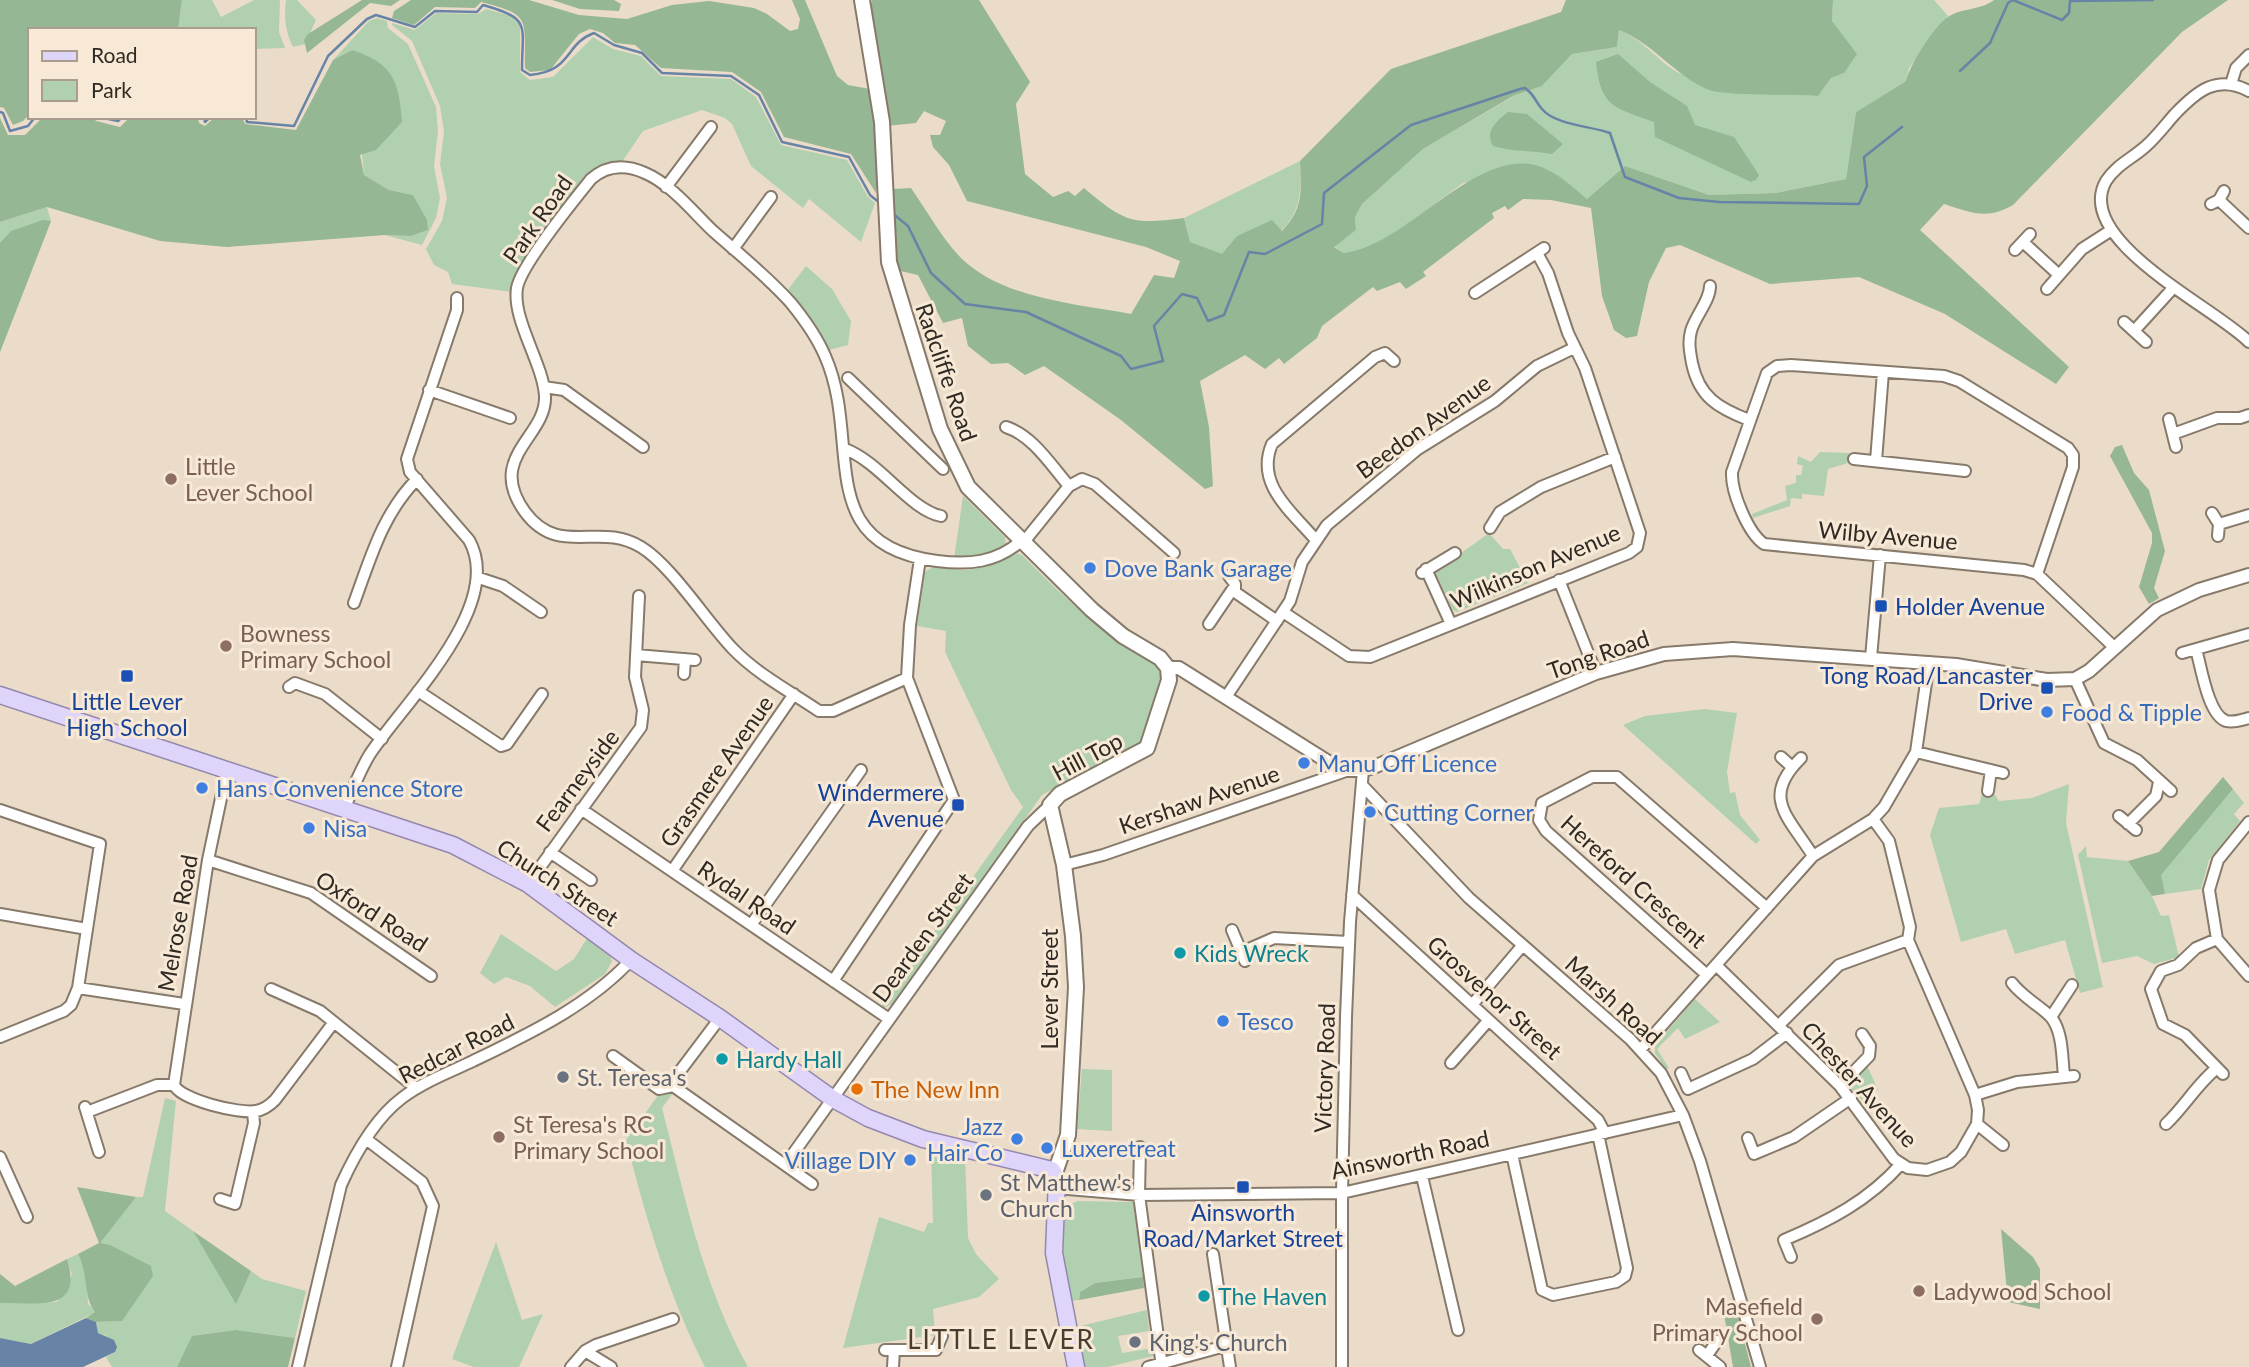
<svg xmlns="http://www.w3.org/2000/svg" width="2249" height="1367" viewBox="0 0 2249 1367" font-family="Lato,sans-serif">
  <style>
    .green { fill: #b1d0af }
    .forest { fill: #95b793 }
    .water { fill: #6784a6 }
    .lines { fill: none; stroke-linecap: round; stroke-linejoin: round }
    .stream { stroke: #6784a6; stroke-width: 2.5 }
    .minor-casing { stroke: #877a6a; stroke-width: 14 }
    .tertiary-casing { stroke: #877a6a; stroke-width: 16 }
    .secondary-casing { stroke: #877a6a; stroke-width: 18 }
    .primary-casing { stroke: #9487ad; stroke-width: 19 }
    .minor { stroke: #fff; stroke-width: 10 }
    .tertiary { stroke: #fff; stroke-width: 12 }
    .secondary { stroke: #fff; stroke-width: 14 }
    .primary { stroke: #dfd5fb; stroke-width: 16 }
    .education-dot { fill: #8d6e63; stroke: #f8e9d7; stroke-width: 2.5 }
    .shop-dot { fill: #3f7fe0; stroke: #f8e9d7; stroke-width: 2.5 }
    .transit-dot { fill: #1a4fb4; stroke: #f8e9d7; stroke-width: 2.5 }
    .culture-dot { fill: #0f9aa8; stroke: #f8e9d7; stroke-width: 2.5 }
    .worship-dot { fill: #6b7280; stroke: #f8e9d7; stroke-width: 2.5 }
    .food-dot { fill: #e8710a; stroke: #f8e9d7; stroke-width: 2.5 }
    .labels { text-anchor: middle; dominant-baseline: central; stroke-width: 6; stroke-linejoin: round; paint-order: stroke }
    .street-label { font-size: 23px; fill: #2f2a23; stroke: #f8e9d7 }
    .education-label { font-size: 23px; fill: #785e54; stroke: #f8e9d7; text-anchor: start }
    .shop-label { font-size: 23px; fill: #366cbe; stroke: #f8e9d7; text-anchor: start }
    .transit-label { font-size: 23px; fill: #164399; stroke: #f8e9d7; text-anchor: end }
    .culture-label { font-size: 23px; fill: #0d838f; stroke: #f8e9d7; text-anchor: start }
    .worship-label { font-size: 23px; fill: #5b616d; stroke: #f8e9d7; text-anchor: start }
    .food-label { font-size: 23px; fill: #c56008; stroke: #f8e9d7; text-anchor: start }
    .quarter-label { font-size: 26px; letter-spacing: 2px; fill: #493d2f; stroke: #f8e9d7 }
  </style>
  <rect width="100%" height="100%" fill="#ebdcca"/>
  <path class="green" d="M182,0H212L221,17L254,0H280L279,32L285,48L254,49V30H178Z
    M286,0H297L316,20L305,44L293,47C285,30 284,18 286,0Z
    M1833,0H1934L1948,16L1909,68L1906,81L1856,112L1846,179L1776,193L1709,195L1625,166L1587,199L1547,169L1463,183L1383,242L1360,252L1344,253L1334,246L1356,230L1355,217L1362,204L1423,149L1514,96L1542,86L1572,54L1617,47L1619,30C1645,40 1662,67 1684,75C1719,89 1780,93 1818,96L1831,78L1844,73L1832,21Z
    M486,9L512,16L520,24V72L530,80L553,77L593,37L613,49L641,56L661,76L731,79L756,97L781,145L847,160L868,197L875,203L861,242L809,199L803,208L751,166L732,124L725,118L702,110L643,131L622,162L600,166L585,177L521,267L511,292L452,284L448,272L434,265L426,249L442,221L447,198L440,164L444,131L440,106L412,41L392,25V23L415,30L436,13L478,14Z
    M377,18L387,21L388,28L408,44L436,107L438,131L434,166L440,198L436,218L422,245L385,235L411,236L428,230L413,195L389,190L364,175L352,50L333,60L369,21Z
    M1300,161C1301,190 1302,210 1281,231L1272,221L1237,236L1222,255L1190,242L1184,218Z
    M47,207L51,221L0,352V222Z
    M806,266L832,289L851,321L848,345L829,350L809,316L787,291Z
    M1820,452L1849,453L1848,463L1828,469L1824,496L1802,494V499L1791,498L1790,506L1753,518L1752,514L1787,500L1785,486L1796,483V475H1801L1803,466L1797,464L1798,456L1811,462Z
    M963,496L1005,537L1006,548L978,559H954Z
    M1489,533L1503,549H1510L1528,583L1457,612L1453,610L1435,572Z
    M1014,553L1022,555C1058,591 1095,628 1140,654C1152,661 1162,666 1162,681L1141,743L1042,795L894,1003L884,1008L881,1006L1023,807L1011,790L945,652L946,631L917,626L925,572L934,566C970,573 981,571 1014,553Z
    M1705,709L1737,713L1727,772L1730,793L1735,792L1740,815L1760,840L1756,844L1623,725L1645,716Z
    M2069,784L2066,823L2103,987L2080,993L2065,940L2015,954L2006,929L1961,942L1930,835L1939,808L1979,804L1982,794L1995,795L1999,801L2032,798Z
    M2233,789L2244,803L2234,814L2240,821L2209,860L2201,889L2165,894L2160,875Z
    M2086,846L2087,857L2128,861L2152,896L2161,916L2169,915L2179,957L2154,964L2137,956L2102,963L2078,855Z
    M501,934L556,971L574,959L588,937L609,953L612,961L605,974L555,1007L530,986L506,977L494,984L480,973Z
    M1695,999L1720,1022L1685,1039L1678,1028L1657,1049L1669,1068L1666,1069L1655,1053V1045Z
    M1866,1063L1878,1090L1862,1100L1847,1084Z
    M1082,1069L1112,1070V1131L1077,1129Z
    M673,1093L662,1108C685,1197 703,1286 748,1367H705C668,1295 646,1218 626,1140L659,1094Z
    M165,1098L176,1101L165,1211L193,1231L236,1303L251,1271L262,1279L306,1291L295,1338L236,1330L193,1336L177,1367H112L106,1357L115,1352L107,1336L98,1333L96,1322L122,1321L99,1243L136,1197H143Z
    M931,1149L965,1157L968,1238L976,1254L999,1279L979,1297L933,1309L935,1335L843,1348L879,1217L924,1232L928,1223H933Z
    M1077,1201L1133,1202L1143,1277L1095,1283L1080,1292L1079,1300L1071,1301L1063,1253L1065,1208Z
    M496,1242L522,1320L543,1314L519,1367H474L452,1359Z
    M78,1254L86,1269L88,1304L96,1312L31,1344L0,1338V1303L57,1302L72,1275L67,1259Z
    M1147,1310L1149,1331L1118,1336L1122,1353L1153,1348V1356L1108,1367H1085L1076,1327Z"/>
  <path class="forest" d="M0,0H182L178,30H30V114L23,121L13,125L4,108L0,107Z
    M362,0H400L391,6L370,3L307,53L304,40L308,34Z
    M411,0H529L579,15L627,19L672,5L709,1L754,8L767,14L790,31L798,29L800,19L792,0H805L837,76L848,85L870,89L879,170L876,193L851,154L784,137L761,92L732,72L661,68L635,45L615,43L603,33L590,29L579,34L550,70L530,72L525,68C524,18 532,15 481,2L475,8L435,7L414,25L392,18L394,11Z
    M552,0H614L621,4L619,11L580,9Z
    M872,0H979L1030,82L1016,104L1025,174L1053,197L1068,191L1075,196L1084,188C1124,222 1132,225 1184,218L1190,242L1222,254L1237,236L1272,220L1282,231C1304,208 1301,191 1300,161L1391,69L1561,12L1566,0H1833L1832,21L1857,54L1844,73L1831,78L1818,96C1795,94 1726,96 1709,90C1675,76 1653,43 1619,30L1617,47L1572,54L1542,86L1513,96L1423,149L1362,204L1355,217L1356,230L1334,247L1344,253C1408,247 1483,136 1548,170C1562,177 1575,189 1587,199L1625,166L1709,195L1776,193L1846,179L1856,112L1906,81C1909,66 1935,25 1948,17C1960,8 1979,11 1994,0H2228L2182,32L2013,205C1987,220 1972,213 1944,204L1920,230L2069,367L2056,384L1945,314L1859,277L1770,284L1680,245L1666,248L1649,282L1637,336L1626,338L1614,330L1602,296L1591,208L1551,200L1523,199L1508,210L1505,206L1492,213L1494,218L1423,272L1426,276L1406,289L1400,282L1377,291L1373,287L1322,326L1317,338L1284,364L1279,358L1265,369L1245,355L1200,381L1209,427L1213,486L1205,489L1121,420L1044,366L1025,375L1008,363L991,364L968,346L962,318L943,323L918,275L896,270L893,189L911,188C927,211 943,240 962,259C1004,299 1077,304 1131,314L1154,275L1174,278L1180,261L1146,247L967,201L949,165L933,147L930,135H940L946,121L924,111L916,123L886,126L870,11Z
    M352,50C393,63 399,81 402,122L376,150L360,155L364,175L389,190L413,195L427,220L428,230L411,236L385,235L227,247L160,241L47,207L0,222V118L8,135H25L43,117H93L96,121L120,127L130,117H198L199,123L205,126L215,117H242L245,124L296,130L333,60Z
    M1618,54L1650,82L1687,106L1695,125L1734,137L1759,175L1756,180L1751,182L1655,137L1654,122C1614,107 1601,108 1596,62Z
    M1508,112L1527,114L1563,144L1552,154C1531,150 1513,152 1493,146C1484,131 1497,121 1508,112Z
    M43,220L51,221L0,352V243L11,231Z
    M2122,445L2134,473L2149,490L2165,551L2154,588L2159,598L2149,604L2139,587L2152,543V533L2110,456L2115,447Z
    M2223,777L2233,789L2161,875L2165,894L2152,896L2128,861L2159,852Z
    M77,1187L136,1197L100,1243L110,1245L151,1266L153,1276L122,1321L96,1322L86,1318L95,1312C83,1298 89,1275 78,1254L99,1243Z
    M2001,1229L2033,1257L2040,1269V1309L2008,1302Z
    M193,1231L251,1271L236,1304Z
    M67,1259C84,1314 36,1302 0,1303V1274L15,1286Z
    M1143,1277L1144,1288L1079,1300L1080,1292L1095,1283Z
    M1735,1305L1751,1367H1733L1723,1308Z
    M236,1330L295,1338L288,1367H177L192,1336Z"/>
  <path class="water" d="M86,1318L96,1322L98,1333L114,1340L117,1347L115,1352L83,1367H0V1338L31,1344Z"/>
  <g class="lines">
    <path class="stream" d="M1960,71L1990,43L2008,3L2013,0L2062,20L2069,13L2070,1L2153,0
      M0,112L3,113L10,131L28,126L35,117
      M99,117L118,121L122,117
      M204,117L205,122L210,117
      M246,117L247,122L294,126L328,56L367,19L376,15L415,27L435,11L477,12L483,5C532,19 522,24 522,70L530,75C573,71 564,44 594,33L614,45L642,53L662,73L731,76L759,95L782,142L849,157L870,195L881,204
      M891,212L908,226L931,273L965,304L1026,312L1121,356L1131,369L1163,361L1154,326L1182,294L1197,298L1208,321L1224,315L1249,252L1265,254L1322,224L1324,193L1411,125L1520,89L1525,88C1536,96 1534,100 1542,109C1555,125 1591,126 1610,133L1625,177L1679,198L1719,202L1859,204L1867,186L1864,157L1902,127"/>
    <defs>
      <path id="minor" d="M2231,84L2236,68L2249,55
        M2249,91C2217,74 2197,91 2175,114C2166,124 2157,136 2146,146C2133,158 2116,165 2106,181C2072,240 2216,308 2249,342
        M666,187L711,127
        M2219,200L2249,228
        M2211,204L2219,200L2224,191
        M2023,242L2059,275
        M733,249L771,197
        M2015,250L2030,234
        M1710,286C1710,301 1695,316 1691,331C1688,342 1690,352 1692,363C1699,397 1718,408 1749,420
        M2047,289L2082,249L2110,231
        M1475,293L1544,248
        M2124,322L2146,342
        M2134,331L2174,287
        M848,378L943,469
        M544,387L564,390L643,447
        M429,390L510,418
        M2169,419L2176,447
        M1006,427C1033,436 1050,464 1069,486
        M2173,434L2217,418H2240L2249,415
        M845,449C880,462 910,510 941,516
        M1854,459L1965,471
        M1876,461L1883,372
        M2212,513L2219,524L2218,536
        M2219,524L2249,515
        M1490,528L1500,512L1541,487L1615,457
        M1315,539C1291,511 1255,484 1272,444L1375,357L1385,353L1394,361
        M1023,543L1069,486L1082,479L1095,484L1174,553
        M1426,569L1451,624
        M1422,573L1455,553
        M2037,574L2073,467V455L2068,448L1959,381L1944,376L1791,365L1777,366L1767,373L1732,472C1731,492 1748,533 1764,544L2024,570L2037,574L2114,647
        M1229,576L1235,584V591
        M479,578L503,586L541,612
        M1559,580L1596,673
        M354,603C371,557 382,515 417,479
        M1283,612L1349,656L1370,657L1629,553L1637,547L1640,533L1585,368L1568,333L1548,273L1537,253
        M1209,624L1232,590L1277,621
        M2196,649C2201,666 2208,715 2226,721C2234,723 2242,720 2249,718
        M2182,653L2249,634
        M636,655L695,660
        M1871,658L1880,555
        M684,674L685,659
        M907,678L833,711H819C791,692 757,674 733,649C707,622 671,565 641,547C599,521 559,558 525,512C485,457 547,437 545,396C543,363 512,320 517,288C521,265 574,200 591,179C607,165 625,164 645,173C671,184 693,212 713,231C739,254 768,277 791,303C804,319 817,337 825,356C863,441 810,545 937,561C968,565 996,563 1021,541
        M2075,679L2104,743L2137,760L2171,791
        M289,687L295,683L325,694L382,739
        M418,691L501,746L507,744L542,694
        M1226,697L1290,601L1302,562L1327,525L1418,449L1495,401L1537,366L1574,348
        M1916,752L2003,773
        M1781,757L1792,767
        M1801,758C1760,798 1789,817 1813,856
        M1362,785L1469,898L1630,1039L1661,1073L1683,1115L1700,1161L1760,1367
        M1988,791L1991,770
        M345,807C353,789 360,770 370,754C404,703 506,605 469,540L410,472L407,459L457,310V298
        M581,809L889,1019
        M0,810L100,844L78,988
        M2119,816L2136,830
        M2249,822L2218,860L2209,890L2217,939L2249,976
        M2128,824L2156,796L2159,782
        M550,852L591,880
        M208,860L311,893L431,976
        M1064,865L1103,855L1346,771
        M672,871L794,694
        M528,884L641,727L643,710L635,677L639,596
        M1352,895L1598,1120L1605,1133
        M0,914L87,929
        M751,925L861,770
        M1232,930L1245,961
        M2217,939L2196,948L2178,965L2161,971L2151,989L2163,1024L2185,1035L2223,1074
        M1242,952L1274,938L1349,942
        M1716,965L1840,1086L1894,1159L1908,1168L1927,1170L1950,1162L1961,1152L1977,1124L1978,1110L1975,1095L1908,940L1910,927L1889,841L1873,819
        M1707,975L1546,831L1539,820L1542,803L1592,777H1617L1767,908
        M833,981L954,800L907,678L910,625L920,559
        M2012,983C2023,997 2037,1004 2050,1016C2063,1030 2062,1058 2064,1076
        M271,989L320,1011L416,1088
        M1472,1005L1522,946
        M2051,1017L2072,985
        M1779,1025L1839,965L1908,940
        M0,1037L64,1011L71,1005L78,988L184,1004
        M1641,1049L1813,856L1873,819L1884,807L1916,752L1929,662
        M613,1056L659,1089L673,1086
        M1451,1063L1488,1021
        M1681,1073L1688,1089L1753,1059L1787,1033
        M174,1085L208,860L227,770
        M174,1085C181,1100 239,1114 256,1111C263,1110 270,1105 275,1100L334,1022
        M673,1086L812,1184
        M673,1086L674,1079L720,1018
        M1840,1086L1869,1056L1870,1046L1862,1034
        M1975,1095L2017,1082L2074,1076
        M85,1107L99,1152
        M87,1112L157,1085H174
        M1977,1124L2003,1145
        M2166,1124C2185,1106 2197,1084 2217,1068
        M1748,1138L1754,1154L1794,1137L1851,1098
        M366,1139L422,1182L433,1206L397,1367
        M1140,1147L1139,1195L1162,1367
        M1512,1154L1542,1290L1553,1295L1616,1282L1625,1276L1627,1268L1598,1134
        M0,1157L27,1217
        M785,1165L1028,826L1050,805
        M1422,1176L1458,1330
        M1056,1188L1139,1195L1342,1193L1683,1115
        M220,1199L235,1204L254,1123L253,1112
        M1213,1254L1230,1367
        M1791,1257L1784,1240C1829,1221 1868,1201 1901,1164
        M885,1350H936L942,1336
        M1699,1350L1720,1367
        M585,1351L611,1367
        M1708,1354L1717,1341
        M298,1367L341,1185C355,1154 374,1119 402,1098C423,1082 450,1072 473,1061C529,1034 588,1006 631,960
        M571,1367L585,1351L596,1345L673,1319
        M893,1367L894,1350
        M1148,1367L1225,1346
        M1342,1367V1193L1346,1017L1350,922L1363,770"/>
      <path id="tertiary" d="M1168,668H1179L1341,770H1363L1376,766L1596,673L1664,654L1733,649L1956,665L2047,680L2075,679L2089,671L2157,610L2199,590L2249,575"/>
      <path id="secondary" d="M862,0L882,122L889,262L940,429L968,487L1092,610L1123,636L1160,658L1168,668L1169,680L1147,748L1060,794L1050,805L1064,865L1073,936L1076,987L1068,1135L1055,1173"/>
      <path id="primary" d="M0,695L453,845L528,884L631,960L720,1018L833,1099L868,1118L923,1139L1052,1170L1057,1179L1054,1253L1076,1367"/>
    </defs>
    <use href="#minor" class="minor-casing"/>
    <use href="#tertiary" class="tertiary-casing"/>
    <use href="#secondary" class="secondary-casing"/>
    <use href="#primary" class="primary-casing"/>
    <use href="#minor" class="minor"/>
    <use href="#tertiary" class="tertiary"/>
    <use href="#secondary" class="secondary"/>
    <use href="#primary" class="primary"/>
  </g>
  <g class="education-dot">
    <circle cx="171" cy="479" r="7"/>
    <circle cx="226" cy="646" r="7"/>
    <circle cx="499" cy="1137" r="7"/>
    <circle cx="1919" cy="1291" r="7"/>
    <circle cx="1817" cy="1319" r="7"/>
  </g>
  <g class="shop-dot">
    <circle cx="1090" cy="568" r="7"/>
    <circle cx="2047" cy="712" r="7"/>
    <circle cx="1304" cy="763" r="7"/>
    <circle cx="202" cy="788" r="7"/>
    <circle cx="1370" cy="812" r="7"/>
    <circle cx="309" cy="828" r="7"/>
    <circle cx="1223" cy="1021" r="7"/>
    <circle cx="1017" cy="1139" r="7"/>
    <circle cx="1047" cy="1148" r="7"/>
    <circle cx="910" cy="1160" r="7"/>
  </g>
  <g class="transit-dot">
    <rect x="1874" y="599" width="14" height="14" rx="3.5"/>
    <rect x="120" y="669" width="14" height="14" rx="3.5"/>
    <rect x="2040" y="681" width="14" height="14" rx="3.5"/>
    <rect x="951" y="798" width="14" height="14" rx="3.5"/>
    <rect x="1236" y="1180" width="14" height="14" rx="3.5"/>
  </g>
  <g class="culture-dot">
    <circle cx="1180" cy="953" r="7"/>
    <circle cx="722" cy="1059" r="7"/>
    <circle cx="1204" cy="1296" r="7"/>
  </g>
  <g class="worship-dot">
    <circle cx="563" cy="1077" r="7"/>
    <circle cx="986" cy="1195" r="7"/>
    <circle cx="1135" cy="1342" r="7"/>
  </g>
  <circle class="food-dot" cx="857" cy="1089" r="7"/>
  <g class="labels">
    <g class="street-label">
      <text transform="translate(537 219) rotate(-55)">Park Road</text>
      <text transform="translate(947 372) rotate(71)">Radcliffe Road</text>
      <text transform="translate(1423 426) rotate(-36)">Beedon Avenue</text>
      <text transform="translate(1888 535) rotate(5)">Wilby Avenue</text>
      <text transform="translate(1535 566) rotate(-23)">Wilkinson Avenue</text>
      <text transform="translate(1598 654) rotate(-19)">Tong Road</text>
      <text transform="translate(1087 756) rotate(-28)">Hill Top</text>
      <text transform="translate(716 771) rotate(-55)">Grasmere Avenue</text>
      <text transform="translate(577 780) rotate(-53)">Fearneyside</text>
      <text transform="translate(1199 799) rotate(-19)">Kershaw Avenue</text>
      <text transform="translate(1634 881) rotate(42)">Hereford Crescent</text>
      <text transform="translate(558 882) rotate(33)">Church Street</text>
      <text transform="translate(747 897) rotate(34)">Rydal Road</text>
      <text transform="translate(372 911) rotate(33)">Oxford Road</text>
      <text transform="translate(177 923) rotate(-80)">Melrose Road</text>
      <text transform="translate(922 937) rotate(-54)">Dearden Street</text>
      <text transform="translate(1049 989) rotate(-90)">Lever Street</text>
      <text transform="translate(1495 997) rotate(42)">Grosvenor Street</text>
      <text transform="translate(1614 1000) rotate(42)">Marsh Road</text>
      <text transform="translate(456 1048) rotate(-27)">Redcar Road</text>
      <text transform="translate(1324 1068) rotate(-88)">Victory Road</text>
      <text transform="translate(1860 1084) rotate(48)">Chester Avenue</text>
      <text transform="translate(1410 1154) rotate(-12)">Ainsworth Road</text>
    </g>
    <g class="education-label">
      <text x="185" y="466">Little<tspan x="185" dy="26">Lever School</tspan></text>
      <text x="240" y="633">Bowness<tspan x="240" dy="26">Primary School</tspan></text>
      <text x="513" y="1124">St Teresa's RC<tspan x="513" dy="26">Primary School</tspan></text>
      <text x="1933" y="1291">Ladywood School</text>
      <text x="1803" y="1306" text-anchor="end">Masefield<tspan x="1803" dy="26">Primary School</tspan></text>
    </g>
    <g class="shop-label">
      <text x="1104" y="568">Dove Bank Garage</text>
      <text x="2061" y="712">Food &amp; Tipple</text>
      <text x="1318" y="763">Manu Off Licence</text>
      <text x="216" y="788">Hans Convenience Store</text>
      <text x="1384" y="812">Cutting Corner</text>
      <text x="323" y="828">Nisa</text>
      <text x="1237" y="1021">Tesco</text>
      <text x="1003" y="1126" text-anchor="end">Jazz<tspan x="1003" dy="26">Hair Co</tspan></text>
      <text x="1061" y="1148">Luxeretreat</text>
      <text x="896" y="1160" text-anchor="end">Village DIY</text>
    </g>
    <g class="transit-label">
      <text x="1895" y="606" text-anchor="start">Holder Avenue</text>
      <text x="2033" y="675">Tong Road/Lancaster<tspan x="2033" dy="26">Drive</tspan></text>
      <text x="127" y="701" text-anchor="middle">Little Lever<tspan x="127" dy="26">High School</tspan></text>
      <text x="944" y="792">Windermere<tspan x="944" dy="26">Avenue</tspan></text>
      <text x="1243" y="1212" text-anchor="middle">Ainsworth<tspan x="1243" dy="26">Road/Market Street</tspan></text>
    </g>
    <g class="culture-label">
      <text x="1194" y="953">Kids Wreck</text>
      <text x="736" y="1059">Hardy Hall</text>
      <text x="1218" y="1296">The Haven</text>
    </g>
    <g class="worship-label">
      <text x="577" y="1077">St. Teresa's</text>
      <text x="1000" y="1182">St Matthew's<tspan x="1000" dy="26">Church</tspan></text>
      <text x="1149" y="1342">King's Church</text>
    </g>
    <g class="food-label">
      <text x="871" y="1089">The New Inn</text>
    </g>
    <g class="quarter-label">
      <text x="1001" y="1339">LITTLE LEVER</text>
    </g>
  </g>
  <rect x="28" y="28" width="228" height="91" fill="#f8e9d7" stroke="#a89d8f" stroke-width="2"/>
  <rect x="42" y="51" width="35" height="10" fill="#dfd5fb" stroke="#a89d8f" stroke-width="2"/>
  <text x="91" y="63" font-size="21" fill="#2f2a23">Road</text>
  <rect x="42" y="80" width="35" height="21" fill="#b1d0af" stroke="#a89d8f" stroke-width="2"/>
  <text x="91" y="98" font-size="21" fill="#2f2a23">Park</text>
</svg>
